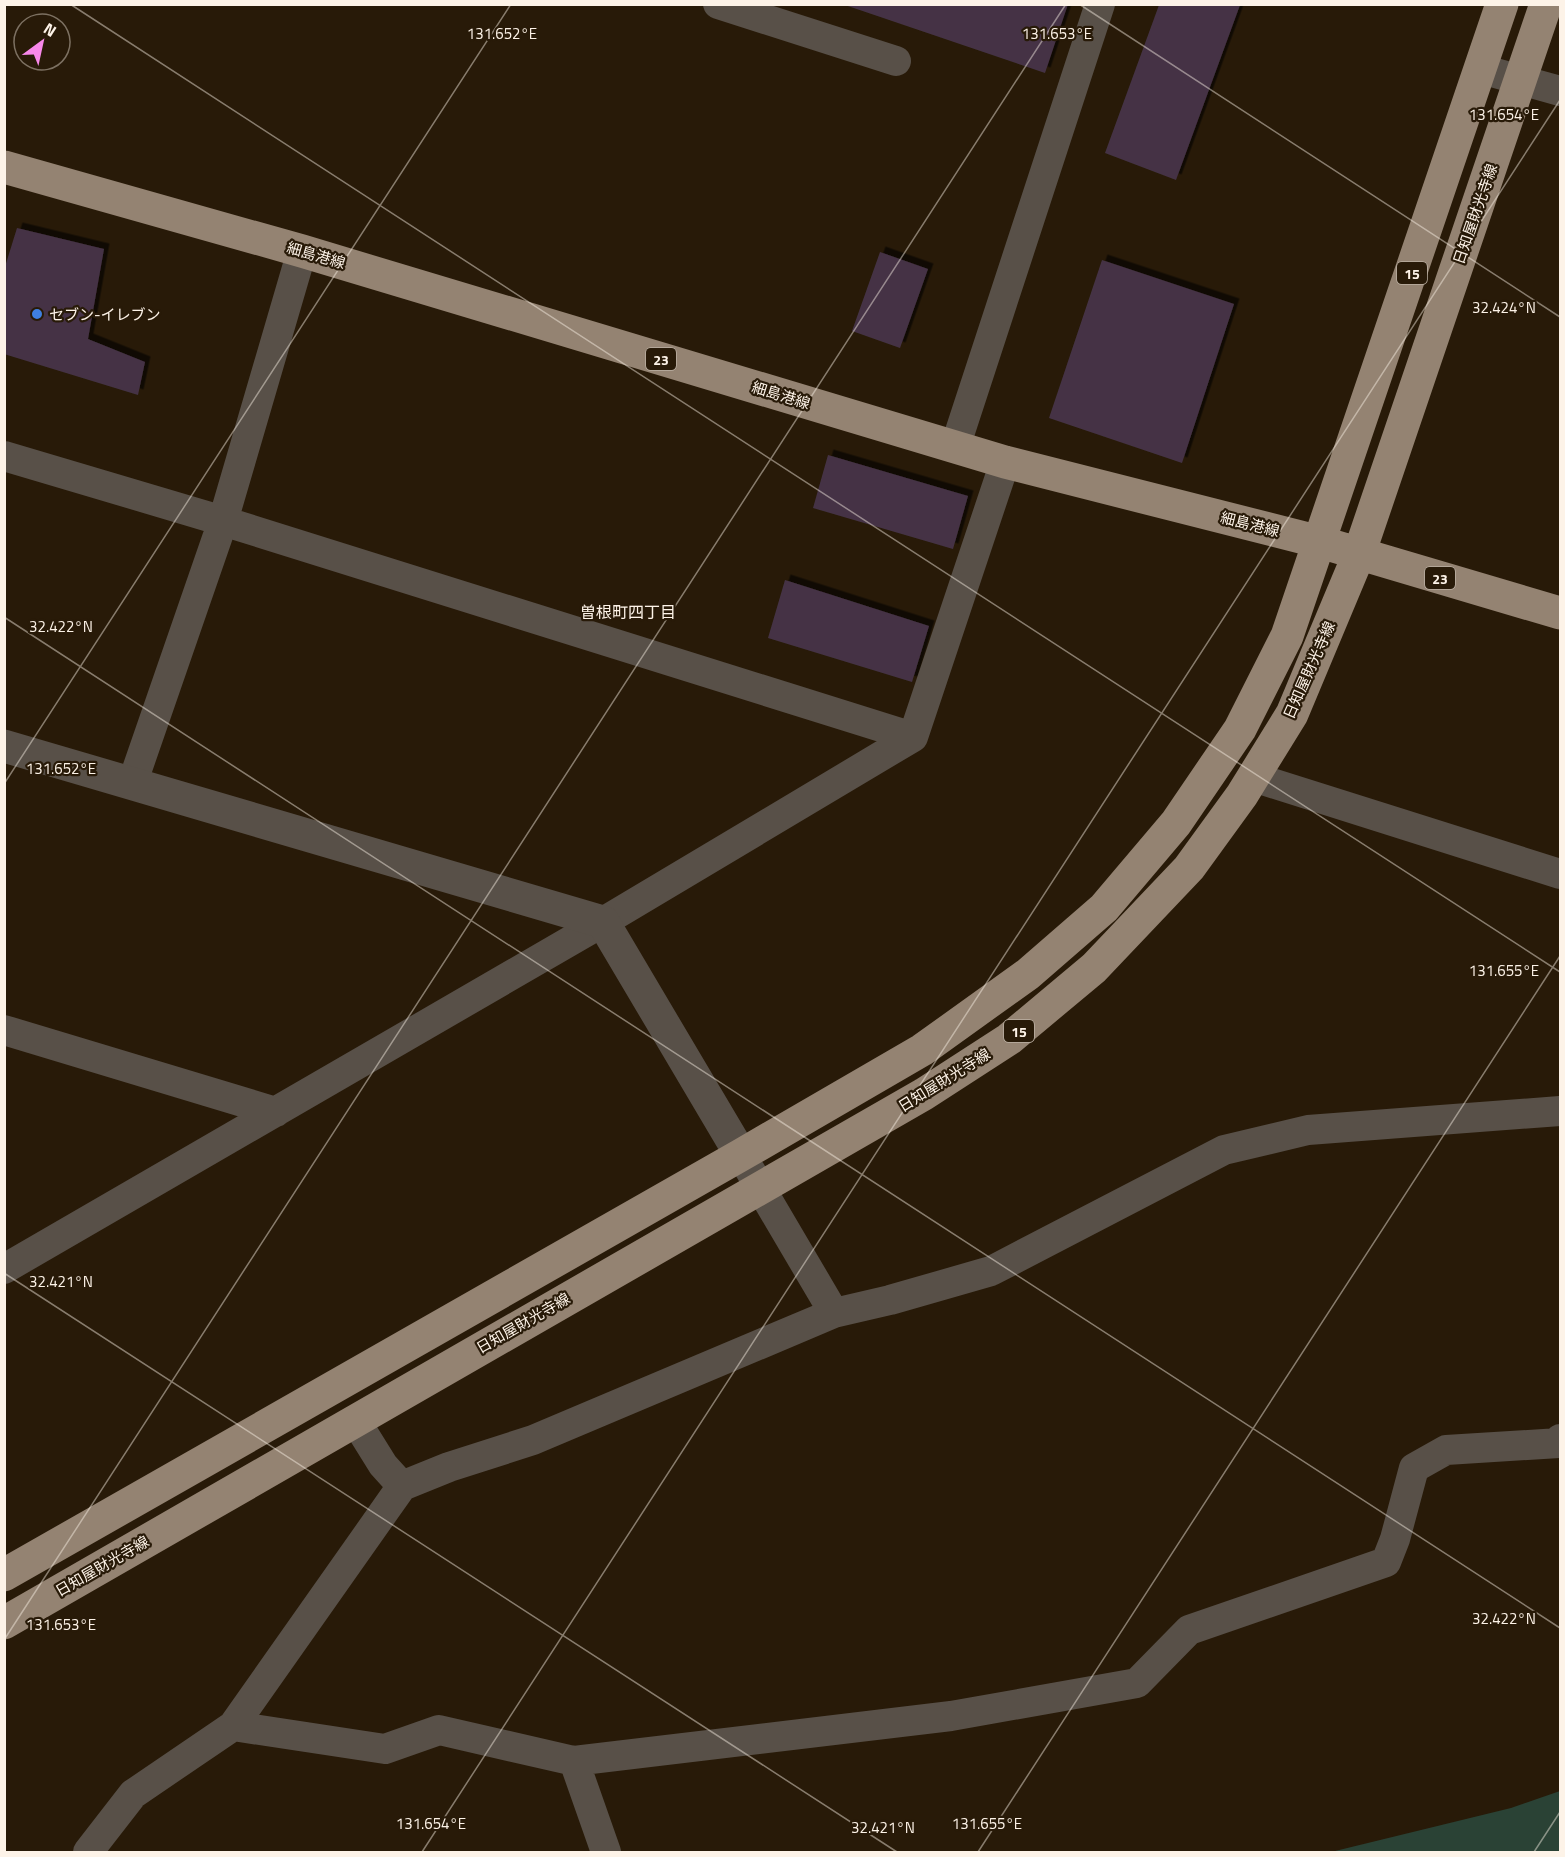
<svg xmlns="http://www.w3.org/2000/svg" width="1565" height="1857" viewBox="0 0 1565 1857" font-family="'Titillium Web','Noto Sans JP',sans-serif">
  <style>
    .green { fill: #2a4235 }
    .building { fill: #443345; filter: url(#shadow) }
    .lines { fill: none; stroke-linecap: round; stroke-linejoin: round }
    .minor { stroke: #585048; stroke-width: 30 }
    .tertiary { stroke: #585048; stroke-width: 33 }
    .primary { stroke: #948372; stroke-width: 33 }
    .ticks { fill: none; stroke: #fdf3e8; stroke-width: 1.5; stroke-opacity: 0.45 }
    .shop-dot { fill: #3f7fe0; stroke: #281a08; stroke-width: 2 }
    .labels { text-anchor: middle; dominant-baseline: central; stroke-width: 4.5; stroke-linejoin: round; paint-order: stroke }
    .shield { fill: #281a08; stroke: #bdb2a5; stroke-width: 1.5 }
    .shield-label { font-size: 14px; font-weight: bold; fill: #fdf3e8 }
    .street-label { font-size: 15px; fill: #fdf3e8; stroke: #281a08 }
    .poi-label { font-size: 15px; fill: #fdf3e8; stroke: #281a08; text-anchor: start }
    .neighbourhood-label { font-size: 16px; fill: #fdf3e8; stroke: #281a08 }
    .ticks-label { font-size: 15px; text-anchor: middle; fill: #fdf3e8; stroke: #281a08; stroke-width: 4.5; stroke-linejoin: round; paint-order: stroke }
  </style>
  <defs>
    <filter id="shadow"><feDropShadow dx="5.5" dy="-5.5" stdDeviation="0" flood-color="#0009"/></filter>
  </defs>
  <rect width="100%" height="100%" fill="#281a08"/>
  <path class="green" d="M1560,1791V1852H1331L1511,1808Z"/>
  <path class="building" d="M842,4H1068L1045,73Z
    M1159,5H1240L1176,180L1105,153Z
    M17,228L104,249L88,339L145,362L138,395L4,354V270Z
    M880,252L928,269L900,348L852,331Z
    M1102,260L1234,304L1182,463L1049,418Z
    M828,455L968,496L953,549L813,508Z
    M785,580L929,626L912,682L768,638Z"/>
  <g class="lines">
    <path class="minor" d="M718,4L896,61
      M1481,69L1560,91
      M955,447L1100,4
      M4,456L223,521L913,737
      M1253,777L1560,874
      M132,784L223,521L302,251
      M4,1030L276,1112
      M741,1155L834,1313
      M4,1269L603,922L913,737L1005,462
      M355,1420L383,1465L402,1486L449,1467L533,1440L834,1313L890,1300L991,1271L1224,1150L1308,1130L1560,1111
      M233,1726L385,1749L439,1730L574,1761L951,1716L1137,1683L1189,1630L1386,1562L1395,1539L1414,1468L1446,1450L1559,1443L1560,1439
      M574,1761L606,1852
      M88,1852L133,1794L233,1726L402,1486"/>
    <path class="tertiary" d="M4,746L603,922L741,1155"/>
    <path class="primary" d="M4,167L302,251L1005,462L1320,542L1560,613
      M4,1575L741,1155L922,1050L1028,974L1104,908L1176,823L1240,729L1287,636L1502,4
      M4,1623L924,1094L1009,1039L1094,968L1189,868L1242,795L1292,714L1359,554L1546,4"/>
  </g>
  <path class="ticks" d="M70,4L1560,972M1079,4L1560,317M4,617L1560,1628M4,784L511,4M4,1273L897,1852M4,1640L1066,4M422,1852L1560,100M978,1852L1560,956M1534,1852L1560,1812"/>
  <circle class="shop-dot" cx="37" cy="314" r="6"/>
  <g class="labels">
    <g class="shield">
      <rect x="1397" y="262" width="30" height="22" rx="4.5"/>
      <rect x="646" y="348" width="30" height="22" rx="4.5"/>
      <rect x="1425" y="567" width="30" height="22" rx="4.5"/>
      <rect x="1004" y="1020" width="30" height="22" rx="4.5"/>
    </g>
    <g class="shield-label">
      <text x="1412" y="273">15</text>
      <text x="661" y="359">23</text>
      <text x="1440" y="578">23</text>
      <text x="1019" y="1031">15</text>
    </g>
    <g class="street-label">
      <text transform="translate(1475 214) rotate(-71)">日知屋財光寺線</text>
      <text transform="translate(316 255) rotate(16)">細島港線</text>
      <text transform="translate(781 395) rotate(17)">細島港線</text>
      <text transform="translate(1250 524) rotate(14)">細島港線</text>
      <text transform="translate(1309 670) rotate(-66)">日知屋財光寺線</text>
      <text transform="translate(944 1080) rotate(-32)">日知屋財光寺線</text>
      <text transform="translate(523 1323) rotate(-30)">日知屋財光寺線</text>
      <text transform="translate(102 1566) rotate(-30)">日知屋財光寺線</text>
    </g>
    <g class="poi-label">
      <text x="49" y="314">セブン-イレブン</text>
    </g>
    <g class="neighbourhood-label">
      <text x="628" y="612">曽根町四丁目</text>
    </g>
  </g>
  <g class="ticks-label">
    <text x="502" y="39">131.652°E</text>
    <text x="1057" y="39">131.653°E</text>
    <text x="1504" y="120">131.654°E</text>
    <text x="1504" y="313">32.424°N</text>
    <text x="61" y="632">32.422°N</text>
    <text x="61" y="774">131.652°E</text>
    <text x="1504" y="976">131.655°E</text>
    <text x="61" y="1287">32.421°N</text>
    <text x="1504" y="1624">32.422°N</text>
    <text x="61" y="1630">131.653°E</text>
    <text x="431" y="1829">131.654°E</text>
    <text x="987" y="1829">131.655°E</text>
    <text x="883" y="1833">32.421°N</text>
  </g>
  <rect width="1565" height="1857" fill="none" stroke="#fdf3e8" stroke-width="12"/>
  <g transform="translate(42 42) rotate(33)"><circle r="28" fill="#281a08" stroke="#7d7162" stroke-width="1.5"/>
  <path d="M0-4.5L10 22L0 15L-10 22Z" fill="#f888ea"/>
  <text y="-9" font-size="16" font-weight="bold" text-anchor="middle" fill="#fdf3e8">N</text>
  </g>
</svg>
